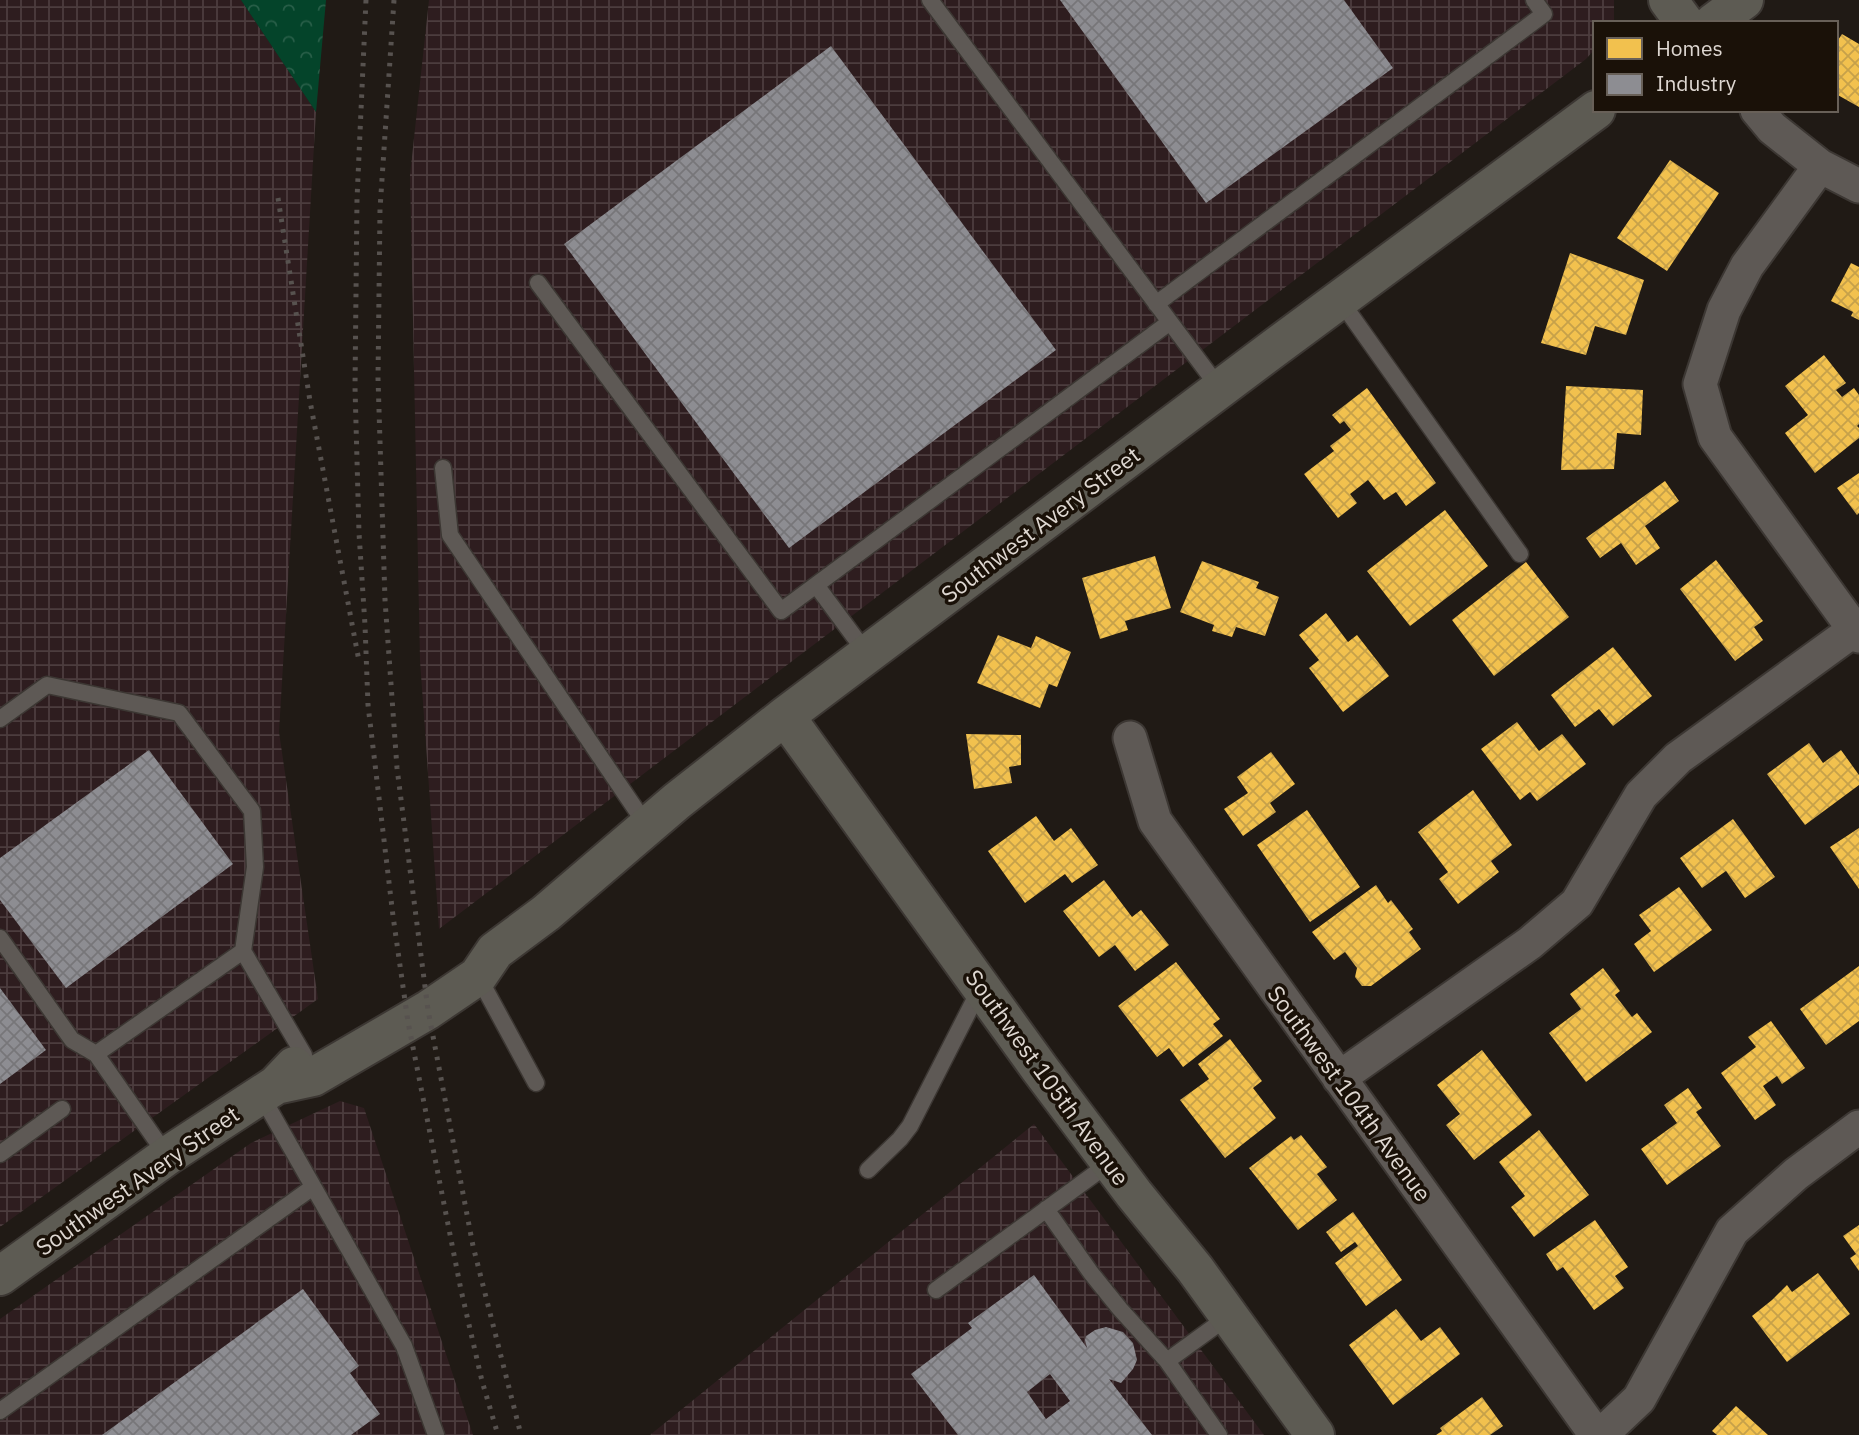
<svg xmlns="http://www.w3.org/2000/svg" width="1859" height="1435" viewBox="0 0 1859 1435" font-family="'IBM Plex Sans',sans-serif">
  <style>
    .industrial { fill: url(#industrial-grid) }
    .forest { fill: url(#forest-crowns) }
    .homes { fill: url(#homes-cross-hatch) }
    .industry { fill: url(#industry-cross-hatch); fill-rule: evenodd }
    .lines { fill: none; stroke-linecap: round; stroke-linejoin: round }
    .lane-casing { stroke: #3c3733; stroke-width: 19 }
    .street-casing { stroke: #3c3733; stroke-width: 37 }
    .secondary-casing { stroke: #3c3733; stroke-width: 42 }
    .lane { stroke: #5e5955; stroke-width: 16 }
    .street { stroke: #5e5955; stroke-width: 33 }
    .secondary { stroke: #5d5b53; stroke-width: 38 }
    .rail { stroke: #57524f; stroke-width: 5; stroke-dasharray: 3.5 7; stroke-linecap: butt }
    .labels { text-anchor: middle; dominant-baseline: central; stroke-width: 7; stroke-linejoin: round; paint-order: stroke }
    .street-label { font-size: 23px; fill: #ded7d1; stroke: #1a1108 }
  </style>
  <defs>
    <pattern id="industrial-grid" width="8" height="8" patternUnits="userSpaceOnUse" patternTransform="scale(1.75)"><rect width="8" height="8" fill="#2e1d1f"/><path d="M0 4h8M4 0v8" fill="none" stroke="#4c3d3e"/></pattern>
    <pattern id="forest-crowns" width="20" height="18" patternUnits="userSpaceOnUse" patternTransform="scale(1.75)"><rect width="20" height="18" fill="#04442a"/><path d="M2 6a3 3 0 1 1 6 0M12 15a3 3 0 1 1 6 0" fill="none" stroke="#285e48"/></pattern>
    <pattern id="homes-cross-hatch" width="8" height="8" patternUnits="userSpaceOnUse" patternTransform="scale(1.75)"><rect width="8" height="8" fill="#f2c14e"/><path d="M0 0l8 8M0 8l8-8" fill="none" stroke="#c6a14a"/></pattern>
    <pattern id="industry-cross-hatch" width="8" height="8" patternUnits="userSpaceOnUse" patternTransform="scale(1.75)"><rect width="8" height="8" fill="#8d8d92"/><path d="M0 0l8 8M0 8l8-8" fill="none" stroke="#777679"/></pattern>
  </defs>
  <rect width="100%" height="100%" fill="#201a15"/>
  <path class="industrial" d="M0,0H241L316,112L279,732L318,999L0,1227Z
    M429,0H1614V23H1595V49L1586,59L439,929L420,660L410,175Z
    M340,1101L364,1108L473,1435H0V1319L251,1143Z
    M1034,1124L1264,1435H650Z"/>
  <path class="forest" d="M241,0H326L316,112Z"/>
  <path class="homes" d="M1842,34L1859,44V107L1836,94V43Z
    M1670,160L1719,193L1667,271L1617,238Z
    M1570,253L1644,280L1626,335L1595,326L1586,355L1541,343Z
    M1851,263L1859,267V320L1851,316L1853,312L1831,301Z
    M1824,355L1846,383L1836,390L1842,397L1854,388L1859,395V424L1857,426L1859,428V438L1815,473L1785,433L1808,415L1785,386Z
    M1566,386L1643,390L1641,435L1617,433L1614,469L1561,470Z
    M1367,388L1436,483L1406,506L1396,492L1384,500L1368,480L1350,494L1357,503L1338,518L1304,474L1334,451L1330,446L1351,430L1344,421L1340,424L1332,415Z
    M1859,473V513L1857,515L1837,488Z
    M1665,481L1679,501L1645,526L1660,548L1636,565L1621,543L1600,558L1586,538Z
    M1445,510L1488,566L1410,626L1367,571Z
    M1155,556L1171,608L1125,621L1128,630L1100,639L1082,578Z
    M1716,560L1763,621L1754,627L1763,640L1735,661L1680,589Z
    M1202,561L1259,582L1256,588L1279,597L1265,636L1236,627L1232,637L1212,631L1214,625L1180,612Z
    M1526,562L1569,617L1494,676L1452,620Z
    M1326,613L1348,642L1357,635L1389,676L1343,712L1309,668L1319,660L1299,635Z
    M998,635L1031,648L1036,636L1071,652L1057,687L1049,684L1040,708L977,683Z
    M1613,647L1652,696L1613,726L1599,709L1575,727L1551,695Z
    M1517,722L1539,751L1562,734L1586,764L1537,801L1530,792L1520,800L1481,749Z
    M966,734L1021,735V765L1009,767L1012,783L974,789Z
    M1809,743L1823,763L1841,750L1859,775V785L1805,825L1767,774Z
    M1271,752L1295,784L1270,803L1276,812L1243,836L1224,809L1248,793L1237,777Z
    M1473,790L1512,845L1491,861L1499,872L1458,904L1439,879L1448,872L1418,832Z
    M1307,810L1360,887L1310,922L1257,845Z
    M1036,816L1054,841L1071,828L1098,865L1072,883L1065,874L1025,903L988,851Z
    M1733,819L1775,877L1745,898L1726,871L1702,888L1680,858Z
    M1859,828V889L1830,847Z
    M1104,880L1132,917L1141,910L1169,945L1135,971L1115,945L1099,957L1063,911Z
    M1376,885L1388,903L1391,900L1413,929L1409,932L1421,949L1371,986H1362L1355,977L1357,968L1345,952L1334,960L1312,932Z
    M1679,887L1712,930L1654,972L1634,944L1651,931L1639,915Z
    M1176,962L1220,1019L1213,1024L1223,1036L1183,1067L1169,1048L1157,1057L1118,1006Z
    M1859,966V1021L1826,1045L1800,1009Z
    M1603,968L1620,991L1615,995L1632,1017L1637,1013L1652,1032L1586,1082L1549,1033L1581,1009L1570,994Z
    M1771,1021L1805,1068L1782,1084L1777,1076L1763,1086L1776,1105L1755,1120L1721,1073L1756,1047L1748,1037Z
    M1230,1039L1262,1081L1253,1088L1276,1118L1225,1158L1180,1100L1209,1079L1198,1064Z
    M1482,1050L1532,1115L1474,1160L1446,1125L1460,1114L1437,1085Z
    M1688,1088L1702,1108L1696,1112L1721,1146L1667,1185L1641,1149L1677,1123L1664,1105Z
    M1539,1130L1589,1195L1534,1237L1511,1207L1525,1196L1499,1162Z
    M1301,1135L1327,1167L1317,1174L1337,1200L1298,1230L1249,1168L1291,1136L1294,1140Z
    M1353,1212L1402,1280L1366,1306L1335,1263L1358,1246L1355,1242L1341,1252L1326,1232Z
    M1595,1220L1628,1267L1615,1276L1624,1288L1594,1310L1563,1267L1557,1271L1546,1254Z
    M1859,1225V1271L1850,1258L1856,1254L1843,1236Z
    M1818,1273L1850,1314L1787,1362L1752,1316L1772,1300L1787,1285L1792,1292Z
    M1396,1309L1421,1341L1440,1327L1460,1354L1393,1405L1349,1345Z
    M1482,1397L1503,1426L1490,1435H1436L1442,1431L1440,1428Z
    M1736,1406L1768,1435H1717L1712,1431Z"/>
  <path class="industry" d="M1060,0H1344L1393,68L1206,203Z
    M831,46L1056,350L789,548L564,244Z
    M149,750L233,864L66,988L0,900V858Z
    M0,988L46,1050L0,1084Z
    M1034,1275L1087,1348L1085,1340L1086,1336L1095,1330L1106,1327L1123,1332L1133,1343L1137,1360L1133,1369L1121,1383L1109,1379L1152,1435H958L911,1374L972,1328L968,1323ZM1050,1374L1070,1401L1046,1419L1027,1392Z
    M303,1289L359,1366L350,1373L380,1414L351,1435H102Z"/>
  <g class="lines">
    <defs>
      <path id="lane" d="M538,283L781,611L1170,322L930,0
        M1340,300L1520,554
        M1156,304L1544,14L1534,0
        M1170,322L1220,389
        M443,468L450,535L647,826
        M816,585L867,654
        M0,719L47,685L179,713L252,811L255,867L243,951L96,1054
        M0,938L72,1040L96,1054L167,1156
        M243,951L304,1055
        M478,976L536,1083
        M261,1095L404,1346L436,1435
        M0,1154L62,1109
        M868,1170L900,1139L910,1126L980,989
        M1046,1209L1091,1273L1120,1309L1167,1361L1219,1435
        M936,1290L1111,1162
        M1167,1361L1229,1316
        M0,1411L313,1187"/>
      <path id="street" d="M1757,110L1772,128L1820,166L1859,186
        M1820,166L1747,266L1724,310L1700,384L1715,437L1859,636
        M1130,738L1155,821L1596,1435
        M1339,1078L1530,943L1577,903L1641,795L1678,758L1854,630
        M1601,1435L1639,1399L1732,1231L1796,1174L1859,1127"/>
      <path id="secondary" d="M1668,0L1685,23
        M1713,23L1744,0
        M785,716L1040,1069L1134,1194L1195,1269L1315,1435
        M276,1085L313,1077L428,1010L478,976L495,951L546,913L677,801L785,716L1273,349L1596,110
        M0,1276L167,1156L276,1085L294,1066"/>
    </defs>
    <use href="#lane" class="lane-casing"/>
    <use href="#street" class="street-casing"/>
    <use href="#secondary" class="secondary-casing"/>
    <use href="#lane" class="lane"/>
    <use href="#street" class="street"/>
    <use href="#secondary" class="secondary"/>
    <path class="rail" d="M366,0L357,199L355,387L359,533L365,625L368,705L393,916L408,1022L461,1290L482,1381L498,1435
      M394,0L380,209L378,378L385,600L397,768L428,1010L473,1246L521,1435
      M278,198L310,401L359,661"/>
  </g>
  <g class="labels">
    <g class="street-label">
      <text transform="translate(1040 524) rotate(-37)">Southwest Avery Street</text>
      <text transform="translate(1048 1077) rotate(54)">Southwest 105th Avenue</text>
      <text transform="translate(1350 1093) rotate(54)">Southwest 104th Avenue</text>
      <text transform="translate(137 1180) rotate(-35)">Southwest Avery Street</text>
    </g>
  </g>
  <rect x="1593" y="21" width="245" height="91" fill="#1a1108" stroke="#686058" stroke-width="2"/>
  <rect x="1607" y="38" width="35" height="21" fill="#f2c14e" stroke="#686058" stroke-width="2"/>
  <text x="1656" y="56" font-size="21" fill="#ded7d1">Homes</text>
  <rect x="1607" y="74" width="35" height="21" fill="#8d8d92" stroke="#686058" stroke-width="2"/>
  <text x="1656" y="91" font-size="21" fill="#ded7d1">Industry</text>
</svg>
